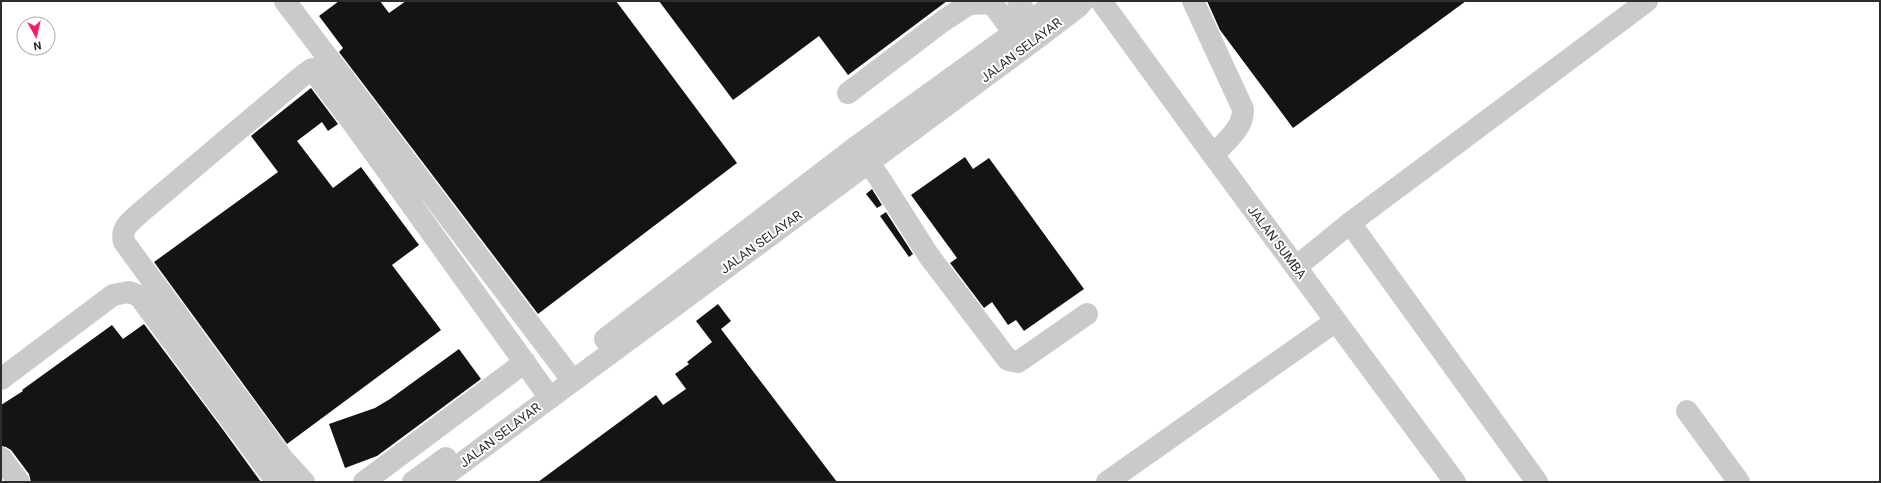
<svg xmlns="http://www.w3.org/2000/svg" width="1881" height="483" viewBox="0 0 1881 483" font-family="Roboto,sans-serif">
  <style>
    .building { fill: #141414 }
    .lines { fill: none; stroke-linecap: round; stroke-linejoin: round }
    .minor { stroke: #cacaca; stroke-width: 22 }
    .labels { text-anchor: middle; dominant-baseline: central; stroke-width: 4; stroke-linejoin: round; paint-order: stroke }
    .street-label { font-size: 13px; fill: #2d2d2d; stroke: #fff }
  </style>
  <rect width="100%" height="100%" fill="#fff"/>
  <path class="building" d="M339,1H380L389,13L406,1H616L737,163L538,314L339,52L343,48L319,16Z
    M659,1H947L848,75L819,36L733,100Z
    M1207,1H1466L1293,128L1220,30Z
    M311,88L338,124L328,131L322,122L297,141L333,188L361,167L419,245L392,265L441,330L287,444L154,262L278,172L251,136Z
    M965,157L973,169L989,158L1084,289L1024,331L1016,320L1008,325L992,302L984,308L950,263L957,258L911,195Z
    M872,189L882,205L877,208L866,194Z
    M886,212L913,254L909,257L880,216Z
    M718,304L731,321L721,329L837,482H538L656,395L663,405L686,389L675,374L689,364L687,362L712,342L696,321Z
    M144,324L221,427L261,482H31L29,474L11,450L6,447L1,446V405L23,391L22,390L112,325L123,339Z
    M459,349L481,379L377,456L345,468L329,424L375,408L390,399Z"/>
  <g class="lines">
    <path class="minor" d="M285,1L573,381
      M1018,1L1038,33
      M1101,1L1213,155L1455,482
      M1193,1L1243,109C1244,128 1225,142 1213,155
      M848,93L943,21L969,4L992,3L1014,33
      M860,151L880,179L929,256L1008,360L1018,362L1087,314
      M1350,223L1537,482
      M1296,267L1350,223L1647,1
      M605,339L856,147L1058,1
      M1,379L113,295L129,292L139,296L277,482
      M1687,411L1739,482
      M1,458L19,482
      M304,482L283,459L124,242C120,228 131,221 141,212L301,77L312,69L353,123L550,398
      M364,482L525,362
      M413,482L446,458
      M436,482L1040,36L1078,7L1083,1
      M1107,482L1336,321"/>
  </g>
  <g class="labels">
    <g class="street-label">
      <text transform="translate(1021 50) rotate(-37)">JALAN SELAYAR</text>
      <text transform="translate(761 242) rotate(-36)">JALAN SELAYAR</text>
      <text transform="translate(1277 242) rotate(53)">JALAN SUMBA</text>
      <text transform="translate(500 435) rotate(-37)">JALAN SELAYAR</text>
    </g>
  </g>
  <rect width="1881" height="483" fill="none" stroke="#2d2d2d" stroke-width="4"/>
  <g transform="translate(36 36) rotate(172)"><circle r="19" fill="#ffffff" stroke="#ababab"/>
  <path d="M0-3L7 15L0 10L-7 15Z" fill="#f61e69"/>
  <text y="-6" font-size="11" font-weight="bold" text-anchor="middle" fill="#2d2d2d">N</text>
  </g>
</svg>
